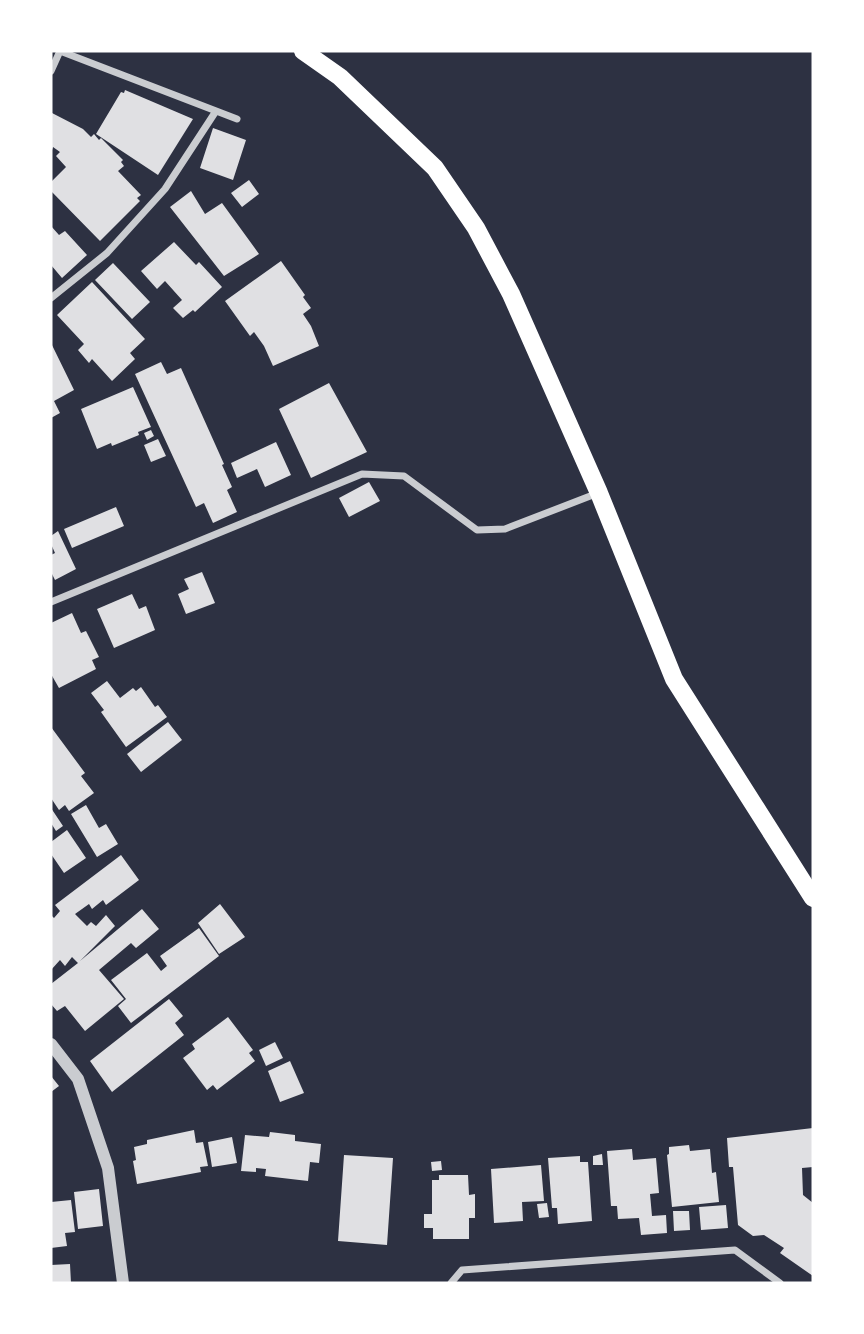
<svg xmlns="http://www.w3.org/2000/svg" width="864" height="1334" viewBox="0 0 864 1334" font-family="'Golos Text',sans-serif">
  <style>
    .building { fill: #e0e0e3 }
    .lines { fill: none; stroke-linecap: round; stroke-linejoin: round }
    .minor { stroke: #caccd0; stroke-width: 7 }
    .tertiary { stroke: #caccd0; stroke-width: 12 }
    .primary { stroke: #fff; stroke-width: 18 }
  </style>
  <rect width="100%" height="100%" fill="#2d3142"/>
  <path class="building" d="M125,90L193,119L158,175L96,134L121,92L124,93Z
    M52,113L83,129L91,137L94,134L99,140L101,138L123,160L121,162L124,166L118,171L141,195L137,198L140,201L100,241L51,191V182L66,167L56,156L60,152L53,147L51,153Z
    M213,128L246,140L233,180L200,168Z
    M249,180L259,194L242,207L231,193Z
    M191,191L205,214L222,203L259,254L224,276L170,207Z
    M51,226L59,235L65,231L87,255L62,278L51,265Z
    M174,242L196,265L199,262L222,287L195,312L193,310L183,318L173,308L182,300L165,281L157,289L141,271Z
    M281,261L305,295L303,297L311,308L303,314L311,326L319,346L273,366L264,346L254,332L250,336L225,301Z
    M113,263L150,302L132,319L95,280Z
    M92,282L145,339L130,353L135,359L112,381L92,359L89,363L78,350L84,344L57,315Z
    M51,343L74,390L54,401L60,413L51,418Z
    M161,362L167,374L181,368L224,464L222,465L232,487L227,490L237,512L213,523L204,503L196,507L135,374Z
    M329,383L367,452L311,478L279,409Z
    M133,387L151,427L138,432L139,435L112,446L111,443L97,449L81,409Z
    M151,430L154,436L147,440L144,433Z
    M158,439L166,456L151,462L144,445Z
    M276,442L291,475L265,487L257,469L237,478L231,463Z
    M369,482L380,501L349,517L339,498Z
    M116,507L124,526L72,548L64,529Z
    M58,531L76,569L55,580L51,572V555L55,553L51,544V536Z
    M202,572L215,603L186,614L178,594L189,589L184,579Z
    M132,594L139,609L146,606L155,630L114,648L97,609Z
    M72,613L81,633L86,631L99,657L92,660L96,669L59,688L51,674V623Z
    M107,681L120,698L133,688L136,691L141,687L155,707L158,705L167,717L126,747L101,712L104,710L91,693Z
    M168,722L182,740L141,772L127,754Z
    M51,727L85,773L81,776L94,793L69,811L65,805L59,810L51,798Z
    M86,805L99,828L106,824L118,844L97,857L71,814Z
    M51,808L63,826L56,831L51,823Z
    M67,830L86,858L64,873L51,854V842Z
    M121,855L139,880L106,905L103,900L92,909L89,904L75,914L87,926L91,922L96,926L106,915L115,926L80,961L142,909L159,929L136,948L131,943L99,970L124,999L85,1031L65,1006L57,1011L51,1004V984L78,963L72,957L65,966L60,960L51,970V915L54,918L60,911L55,905Z
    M220,904L245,937L219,954L198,923Z
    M199,928L219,956L131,1023L118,1006L126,999L111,980L147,953L161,971L167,966L160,956Z
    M169,999L183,1016L175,1023L184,1035L112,1092L90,1061Z
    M228,1017L253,1050L249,1053L255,1061L217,1090L213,1085L207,1090L183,1058L195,1049L192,1044Z
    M275,1042L283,1058L266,1066L259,1050Z
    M290,1061L304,1093L280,1102L268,1071Z
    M51,1076L59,1086L51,1092Z
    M813,1128V1167L802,1168L803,1195L813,1203V1276L780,1253L784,1248L764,1235L753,1236L738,1225L733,1167H729L727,1138Z
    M194,1130L196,1143L203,1142L208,1166L200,1167L201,1172L137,1184L133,1161L136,1160L134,1147L147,1144V1140Z
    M270,1132L295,1135V1141L321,1144L319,1163L310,1162L308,1181L265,1176L266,1169L256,1168V1172L241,1171L245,1135L269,1137Z
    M232,1137L237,1163L212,1167L208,1142Z
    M689,1145L690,1151L710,1149L712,1173L716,1172L719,1202L672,1207L667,1155L669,1154V1147Z
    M632,1149L633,1160L656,1158L659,1193L650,1194L652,1216L666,1215L667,1233L641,1235L639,1218L618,1219L617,1206H611L607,1151Z
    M602,1154L603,1165H593V1156Z
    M344,1155L393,1158L387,1245L338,1241Z
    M580,1156V1162H588L592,1221L558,1224L557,1208H552L548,1158Z
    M441,1161L442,1170L432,1171L431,1162Z
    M541,1165L544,1201L522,1202L523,1221L494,1223L491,1169Z
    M439,1175H468L469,1195L475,1194V1218H469V1239H433V1228H424V1214H432V1180H439Z
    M99,1189L103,1226L78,1229L74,1192Z
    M71,1200L75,1232L65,1233L67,1246L51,1248V1202Z
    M547,1203L549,1217L539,1218L537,1204Z
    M726,1205L728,1228L701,1230L699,1207Z
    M673,1211H689L690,1230L674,1231Z
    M70,1264L71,1283H51V1265Z"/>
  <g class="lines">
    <path class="minor" d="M51,71L60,51L237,119
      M51,298L107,253L165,189L216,111
      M51,602L362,474L404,476L477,530L505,529L598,493
      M451,1283L462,1270L735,1250L780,1283"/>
    <path class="tertiary" d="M51,1044L78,1079L108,1168L123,1283"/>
    <path class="primary" d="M303,51L340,77L435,168L476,228L511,294L599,493L674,679L813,898"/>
  </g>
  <rect width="864" height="1334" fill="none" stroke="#ffffff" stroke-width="105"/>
</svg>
